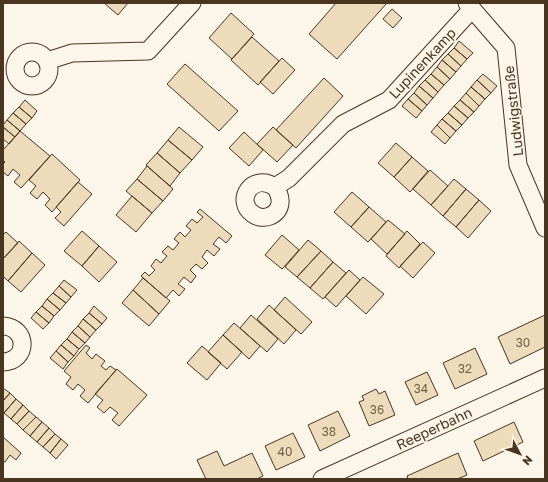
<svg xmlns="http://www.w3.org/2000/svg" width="548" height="482" viewBox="0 0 548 482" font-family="'Golos Text',sans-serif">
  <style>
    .building { fill: #ecdcbc; stroke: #4a3520 }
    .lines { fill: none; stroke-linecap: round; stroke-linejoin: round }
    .minor-casing { stroke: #4a3520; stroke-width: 19 }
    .minor { stroke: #fbf6e9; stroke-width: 17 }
    .labels { text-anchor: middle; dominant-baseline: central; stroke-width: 3; stroke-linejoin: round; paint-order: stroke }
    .number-label { font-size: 12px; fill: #725f47 }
    .street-label { font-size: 14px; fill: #4a3520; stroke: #fbf6e9 }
  </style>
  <rect width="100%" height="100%" fill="#fbf6e9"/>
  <path class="building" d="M104,3H128L118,15Z
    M336,3H387L337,59L309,34Z
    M392,9L402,18L393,28L383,19Z
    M231,13L254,34L232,59L209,38Z
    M252,37L279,61L258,85L231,60Z
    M459,41L473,53L467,59L454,48Z
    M454,48L467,59L461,66L448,54Z
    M448,54L461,66L456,72L442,60Z
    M282,58L295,70L273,94L260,82Z
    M442,60L456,72L450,79L437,67Z
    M185,64L238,111L219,131L167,84Z
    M437,67L450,79L444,85L431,74Z
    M431,74L444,85L438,92L425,80Z
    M483,74L497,86L491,93L477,80Z
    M324,78L343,96L296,148L276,130Z
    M425,80L438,92L433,98L419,86Z
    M477,80L491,93L485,99L471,87Z
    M419,86L433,98L427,105L414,93Z
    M471,87L485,99L479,106L466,93Z
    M414,93L427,105L422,111L408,99Z
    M466,93L479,106L474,112L460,100Z
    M408,99L422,111L416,118L402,106Z
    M25,100L37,111L32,118L19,107Z
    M460,100L474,112L468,118L454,106Z
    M454,106L468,118L462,125L448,113Z
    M19,107L32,118L26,124L13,113Z
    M13,113L26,124L20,131L7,120Z
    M448,113L462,125L456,131L442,119Z
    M442,119L456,131L450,138L437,125Z
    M7,120L20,131L15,137L3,127V125Z
    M437,125L450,138L445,144L431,132Z
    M3,127L15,137L9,144L3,139Z
    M179,127L203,147L192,160L168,140Z
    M273,127L293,145L277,162L257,144Z
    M20,131L50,156L21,188L14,182L20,175L13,169L8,176L3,172V164L5,162L3,160V150Z
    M244,132L263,150L249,166L229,148Z
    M168,140L192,160L180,173L157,153Z
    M396,143L412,157L394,177L378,163Z
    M157,153L180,173L170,186L146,165Z
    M52,154L80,180L52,212L45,205L50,199L43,192L37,199L30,193L36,186L29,180Z
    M412,157L428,171L410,192L394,177Z
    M147,166L173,189L163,201L137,179Z
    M430,170L448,186L431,205L413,189Z
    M137,179L163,201L152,213L126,191Z
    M454,179L466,189L443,216L431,205Z
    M78,182L92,194L64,226L55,218L61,212L56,207Z
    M466,189L479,200L456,227L443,216Z
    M352,192L369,207L351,227L334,212Z
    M132,196L152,213L136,232L116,215Z
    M479,200L491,211L468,238L456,227Z
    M369,207L386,222L368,242L351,227Z
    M200,209L232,236L226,243L219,237L213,244L220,249L214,256L207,250L202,257L208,263L202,269L196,264L190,270L196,276L191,283L184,277L178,284L185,289L179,296L173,290L166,298L141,276L145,272L149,276L155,270L151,266L156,259L161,263L167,256L162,252L168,246L173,250L179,243L174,239L180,232L185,237L191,230L186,226L192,219L197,223L203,217L197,212Z
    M388,220L405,234L387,254L371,239Z
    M82,231L99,246L82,266L64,251Z
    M407,231L420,244L399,268L386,256Z
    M6,232L18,243L3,259V235Z
    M282,235L299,250L282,269L265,255Z
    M308,240L321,251L297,277L285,267Z
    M19,241L32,253L8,281L3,276V259Z
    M423,242L435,253L413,278L400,266Z
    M99,246L117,262L99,282L82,266Z
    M321,251L333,262L310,288L297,277Z
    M32,253L45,265L21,292L8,281Z
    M333,262L346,273L323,299L310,288Z
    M349,270L360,280L336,307L325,297Z
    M363,277L384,294L366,314L346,296Z
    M143,278L170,301L159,314L133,290Z
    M64,280L77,290L71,297L59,286Z
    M59,286L71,297L66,303L53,293Z
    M133,290L159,314L149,326L122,303Z
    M53,293L66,303L60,310L47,299Z
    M285,297L312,322L301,334L274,310Z
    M47,299L60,310L54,316L42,306Z
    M269,305L296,330L284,344L257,319Z
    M42,306L54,316L49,323L36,312Z
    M94,306L107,318L102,324L89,313Z
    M36,312L49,323L43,329L31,318Z
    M89,313L102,324L96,330L83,319Z
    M251,315L278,339L267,352L240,328Z
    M545,315V347L510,364L498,337Z
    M83,319L96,330L90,337L78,326Z
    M234,323L260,346L249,359L223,335Z
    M78,326L90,337L85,343L72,332Z
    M72,332L85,343L79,349L67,339Z
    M223,335L242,352L227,369L208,352Z
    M67,339L79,349L74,356L61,345Z
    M61,345L74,356L68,362L56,351Z
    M86,345L90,348L86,353L92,359L96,354L105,361L101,366L106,370L110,366L116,370L88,403L80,396L85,390L78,384L73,390L66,384L71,377L64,371Z
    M202,346L221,363L207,380L187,363Z
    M475,348L487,374L455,389L443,363Z
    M56,351L68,362L63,369L50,358Z
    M117,369L147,395L119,426L112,420L118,413L110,407L104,413L97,407L103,400L95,394Z
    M427,372L438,395L416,405L405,382Z
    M3,388L10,393L3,401Z
    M376,389L379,394L385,391L395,415L369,426L359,402L364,400L362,396Z
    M10,393L16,399L4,413L3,412V401Z
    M16,399L23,405L11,419L4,413Z
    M23,405L29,411L17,424L11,419Z
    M29,411L36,417L23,430L17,424Z
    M338,411L350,436L320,451L308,425Z
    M36,417L42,422L30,436L23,430Z
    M42,422L49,428L37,442L30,436Z
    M514,422L523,442L483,461L474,441Z
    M49,428L55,434L43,447L37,442Z
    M293,433L305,457L276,470L265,446Z
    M55,434L61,439L50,453L43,447Z
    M3,437L21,453L16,460L10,455L5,462L3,461Z
    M61,439L68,445L56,459L50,453Z
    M217,451L224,466L252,453L263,476L257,479H206L197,460Z
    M458,453L467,475L457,479H408L407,476Z"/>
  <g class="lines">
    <defs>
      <path id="minor" d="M467,3L506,48L518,165L545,228
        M15 69a17 17 0 1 1 34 0a17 17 0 1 1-34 0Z
        M47,61L72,53L148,51L192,3
        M275,187C282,197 283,210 270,216C265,218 258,218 253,214C234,201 252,172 275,187L289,178L343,124L389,100L472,9
        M3,326C28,327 29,361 3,362
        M322,479L545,378"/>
    </defs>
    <use href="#minor" class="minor-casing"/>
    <use href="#minor" class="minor"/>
  </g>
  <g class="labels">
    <g class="number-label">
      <text x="523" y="342">30</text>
      <text x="465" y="368">32</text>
      <text x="421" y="388">34</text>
      <text x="377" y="409">36</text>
      <text x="329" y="431">38</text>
      <text x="285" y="451">40</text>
    </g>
    <g class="street-label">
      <text transform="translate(422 63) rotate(-47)">Lupinenkamp</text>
      <text transform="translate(513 111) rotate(-96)">Ludwigstraße</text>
      <text transform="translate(434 428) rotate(-25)">Reeperbahn</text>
    </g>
  </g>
  <rect width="548" height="482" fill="none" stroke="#4a3520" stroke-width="8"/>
  <g transform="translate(520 454) rotate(131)" stroke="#fbf6e9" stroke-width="3" paint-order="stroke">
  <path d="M0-3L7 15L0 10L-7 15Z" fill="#4a3520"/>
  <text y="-6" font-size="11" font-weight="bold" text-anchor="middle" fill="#4a3520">N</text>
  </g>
</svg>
